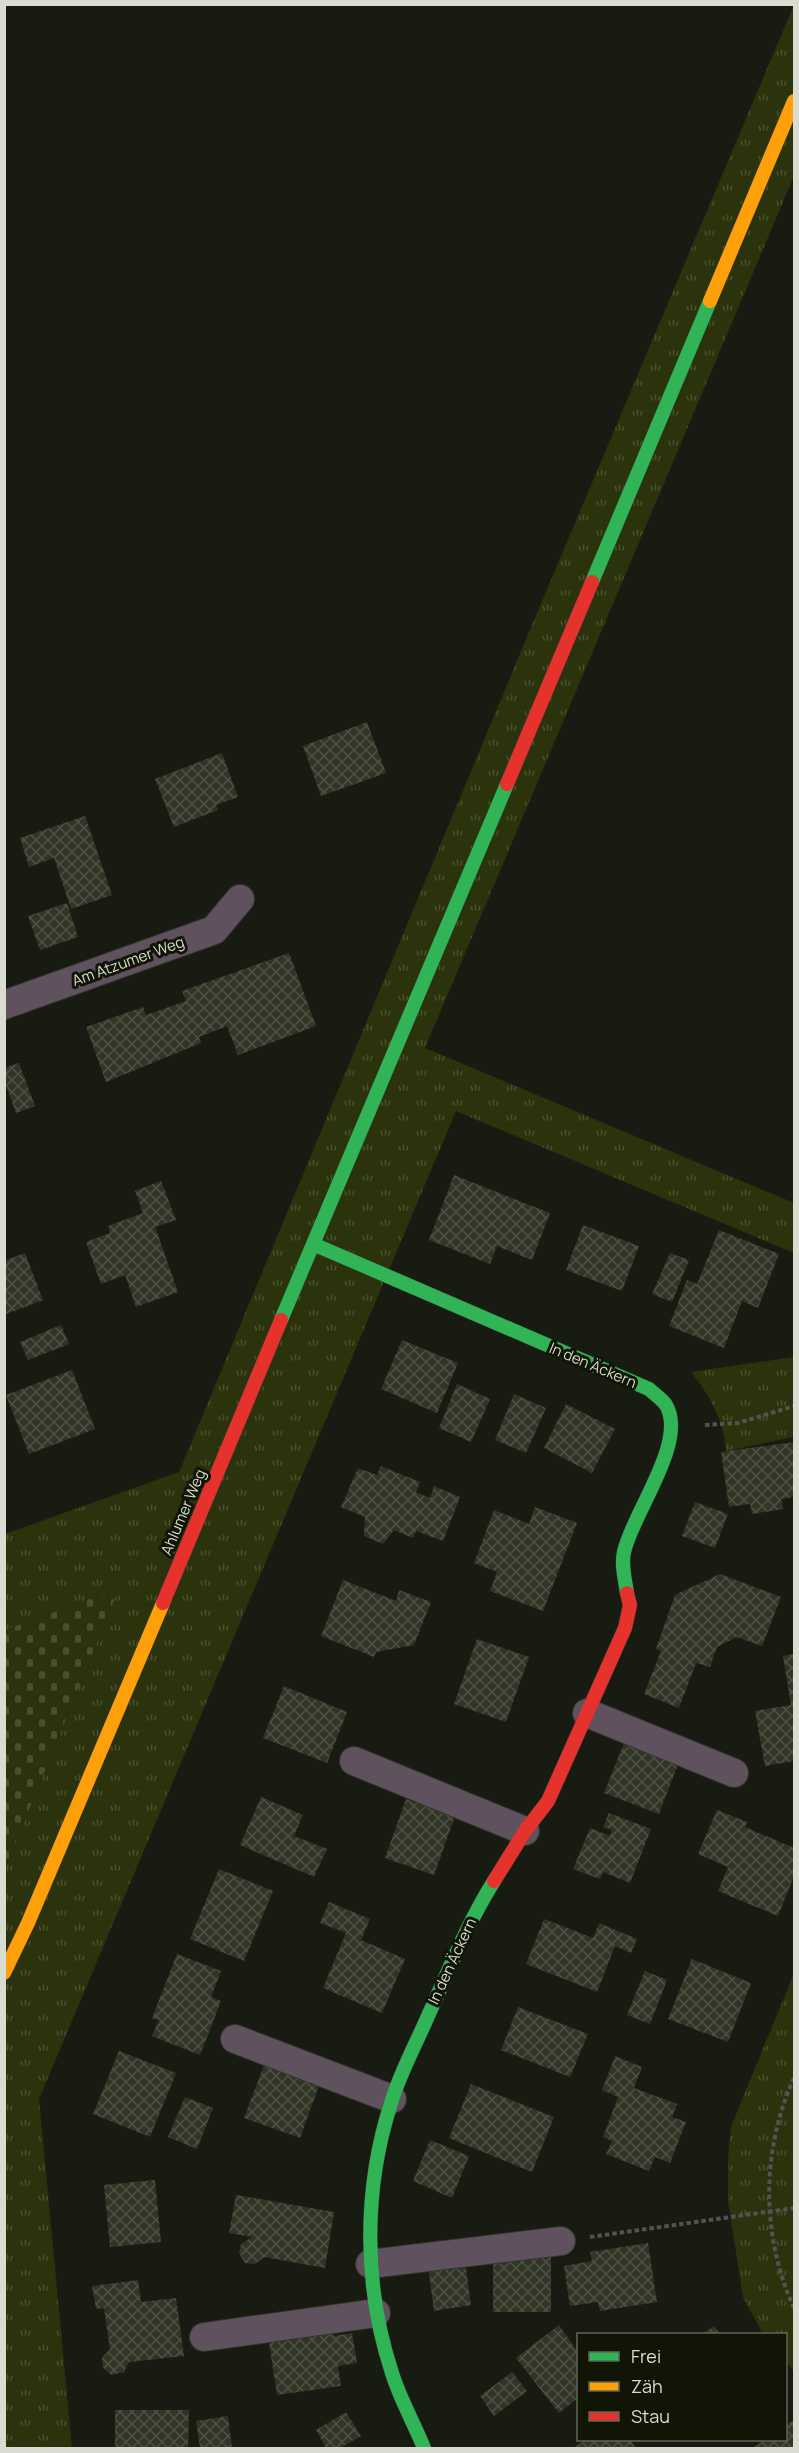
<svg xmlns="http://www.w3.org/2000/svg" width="799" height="2453" viewBox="0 0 799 2453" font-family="Manrope,sans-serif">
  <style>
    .grass { fill: url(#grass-tufts) }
    .cemetery { fill: url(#cemetery-stones) }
    .building { fill: url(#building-cross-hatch) }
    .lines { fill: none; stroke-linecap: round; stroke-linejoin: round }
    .street-casing { stroke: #32352d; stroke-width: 30 }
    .fast-casing { stroke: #32352d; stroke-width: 15 }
    .slow-casing { stroke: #32352d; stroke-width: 15 }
    .jam-casing { stroke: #32352d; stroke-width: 15 }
    .path { stroke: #575154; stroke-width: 4; stroke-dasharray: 4.5 3; stroke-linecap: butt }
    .street { stroke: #5f525e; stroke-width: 28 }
    .fast { stroke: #30b455; stroke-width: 14 }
    .slow { stroke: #ff9f0a; stroke-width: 14 }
    .jam { stroke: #e5322d; stroke-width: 14 }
    .labels { text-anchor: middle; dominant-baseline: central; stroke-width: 6; stroke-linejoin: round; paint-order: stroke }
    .street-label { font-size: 15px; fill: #d9ddd1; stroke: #111505 }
  </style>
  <defs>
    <pattern id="grass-tufts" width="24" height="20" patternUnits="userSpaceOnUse" patternTransform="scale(1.5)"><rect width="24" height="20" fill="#2b330c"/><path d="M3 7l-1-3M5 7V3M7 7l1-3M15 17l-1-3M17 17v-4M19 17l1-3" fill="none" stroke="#49502e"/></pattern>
    <pattern id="cemetery-stones" width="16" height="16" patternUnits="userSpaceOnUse" patternTransform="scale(1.5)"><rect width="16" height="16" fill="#2b330c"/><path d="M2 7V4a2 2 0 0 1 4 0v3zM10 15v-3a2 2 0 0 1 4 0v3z" fill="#49502e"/></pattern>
    <pattern id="building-cross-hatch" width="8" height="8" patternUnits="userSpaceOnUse" patternTransform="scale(1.5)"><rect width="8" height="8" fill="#313526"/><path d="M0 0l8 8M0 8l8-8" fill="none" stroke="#4e5244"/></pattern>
  </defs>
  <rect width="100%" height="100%" fill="#181b11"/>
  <path class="grass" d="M794,5V176L425,1048L794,1203V1253L456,1111L39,2099L72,2448H5V1869L119,1588L5,1630V1534L179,1472L537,613Z
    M794,1357V1437L726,1451C724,1420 710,1396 691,1372Z
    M794,1973V2372L786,2361V2334H763L743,2297L728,2201V2159L731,2127Z"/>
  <path class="cemetery" d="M119,1588L5,1869V1630Z"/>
  <path class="building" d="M367,722L386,773L321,796L303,746Z
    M222,753L238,797L216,805L218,810L174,827L155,779Z
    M85,816L112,895L71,909L54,858L29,867L20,838Z
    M67,903L78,937L40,950L28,916Z
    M289,953L316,1026L238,1055L227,1026L199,1037L201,1043L106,1082L86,1027L143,1007L146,1015L186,1001L182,991Z
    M19,1063L35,1106L16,1113L4,1080V1068Z
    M454,1175L550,1213L532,1260L497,1246L490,1264L429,1240Z
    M161,1181L176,1220L155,1227L178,1292L136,1307L125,1275L101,1284L86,1242L110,1233L108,1226L143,1213L135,1191Z
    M583,1225L639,1246L622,1291L566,1270Z
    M719,1230L779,1254L758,1308L742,1301L724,1348L669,1326L687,1280L697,1284Z
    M25,1253L43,1300L4,1315V1261Z
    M670,1253L689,1260L672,1302L652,1294Z
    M61,1325L69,1344L28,1360L20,1342Z
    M402,1340L458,1363L437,1413L381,1389Z
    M72,1370L95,1429L29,1454L6,1395Z
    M457,1384L490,1399L471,1442L439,1428Z
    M514,1394L546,1408L526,1453L495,1440Z
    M566,1404L615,1429L592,1473L544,1448Z
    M794,1442V1497L781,1499L783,1509L752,1514L750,1504L729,1507L721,1452Z
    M381,1466L420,1482L416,1492L430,1498L434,1486L460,1497L443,1541L416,1531L413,1538L394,1530L383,1544L364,1536L365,1517L341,1507L358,1468L377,1475Z
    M695,1502L728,1514L715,1548L682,1536Z
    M535,1507L577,1523L543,1611L490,1591L497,1572L474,1563L494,1510L529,1524Z
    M720,1574L781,1597L762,1646L737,1637L717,1647L710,1667L696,1663L679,1708L644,1694L661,1651L656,1649L675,1595Z
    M343,1580L396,1601L399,1590L431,1602L414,1645L376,1652L374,1657L321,1636Z
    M477,1639L529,1657L506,1722L454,1704Z
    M794,1654V1761L765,1766L755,1711L791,1705L783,1656Z
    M284,1686L347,1712L327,1763L263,1738Z
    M626,1738L680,1759L659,1814L604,1793Z
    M261,1797L303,1815L294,1836L327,1849L314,1877L240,1845Z
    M406,1799L455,1816L434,1875L385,1858Z
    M717,1810L747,1822L745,1827L794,1848V1876L778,1916L718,1891L728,1867L698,1854Z
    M609,1813L651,1829L630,1883L603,1872L600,1879L573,1869L590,1828L610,1836L612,1830L603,1827Z
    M219,1869L273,1891L244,1961L190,1939Z
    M329,1902L370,1919L361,1940L405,1959L382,2013L323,1988L346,1933L320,1923Z
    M544,1919L593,1938L599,1923L637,1939L631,1953L615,1946L597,1992L526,1964Z
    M177,1954L221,1971L211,1997L221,2001L200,2055L152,2036L159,2020L152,2018Z
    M692,1959L751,1983L728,2042L668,2019Z
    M645,1971L667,1980L650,2024L627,2015Z
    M518,2007L588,2034L570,2077L501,2050Z
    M119,2051L176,2073L150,2137L93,2114Z
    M615,2056L642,2067L634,2088L677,2104L672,2117L686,2122L670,2163L655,2157L649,2171L606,2154L612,2141L603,2137L618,2097L602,2090Z
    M266,2060L321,2080L300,2138L244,2118Z
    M471,2084L554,2117L532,2172L449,2138Z
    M185,2097L213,2108L197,2149L168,2137Z
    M430,2140L469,2156L452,2198L413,2181Z
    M155,2180L161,2242L110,2247L104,2185Z
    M236,2195L334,2212L325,2268L264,2257L255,2264L245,2263L239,2253L241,2244L252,2237L229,2233Z
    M648,2243L657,2302L600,2311L598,2302L570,2306L564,2266L592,2261L590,2252Z
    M493,2255L551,2256V2312H493Z
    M465,2261L471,2305L434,2311L428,2266Z
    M138,2280L141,2302L176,2298L184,2356L129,2362L124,2372L111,2375L103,2368L102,2358L110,2349L104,2308L96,2309L92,2286Z
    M559,2325L578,2352V2398L559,2413L516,2358Z
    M332,2326L334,2336L352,2333L357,2363L338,2366L341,2386L277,2395L268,2336Z
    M714,2326L720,2334H702Z
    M512,2372L527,2391L494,2416L480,2396Z
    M115,2410H189L188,2448H115Z
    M346,2412L361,2436L340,2448H326L316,2430Z
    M228,2416L232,2448H200L196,2421Z
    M794,2419V2448H752L765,2440H786V2426Z
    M586,2440H630L636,2448H573Z"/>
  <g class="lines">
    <defs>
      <path id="street" d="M4,1005L214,930L240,899
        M587,1713L734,1773
        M354,1761L525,1831
        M235,2039L392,2099
        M370,2264L561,2241
        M204,2337L376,2313"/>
      <path id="fast" d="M592,582L710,301
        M313,1244L649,1389C654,1394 662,1399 666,1405C688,1442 632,1514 624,1552C621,1565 625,1579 627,1593
        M281,1320L507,784
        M424,2448C414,2423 400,2399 392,2373C363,2285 363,2188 392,2100C401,2071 416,2044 428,2016C449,1970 467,1924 494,1881"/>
      <path id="slow" d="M710,301L794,101
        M4,1973L28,1923L163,1603"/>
      <path id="jam" d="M507,784L592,582
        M163,1603L281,1320
        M494,1881L525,1831L548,1801L625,1628L630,1605L627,1593"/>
    </defs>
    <use href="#street" class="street-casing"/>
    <use href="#fast" class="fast-casing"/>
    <use href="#slow" class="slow-casing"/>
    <use href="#jam" class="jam-casing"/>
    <path class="path" d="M705,1425L738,1423L794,1406
      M794,2078C761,2150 761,2236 794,2308
      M590,2237L794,2208"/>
    <use href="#street" class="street"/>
    <use href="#fast" class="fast"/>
    <use href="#slow" class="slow"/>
    <use href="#jam" class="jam"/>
  </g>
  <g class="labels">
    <g class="street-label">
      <text transform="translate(128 961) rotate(-20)">Am Atzumer Weg</text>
      <text transform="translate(593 1365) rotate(23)">In den Äckern</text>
      <text transform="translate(183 1512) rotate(-67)">Ahlumer Weg</text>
      <text transform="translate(452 1961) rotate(-65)">In den Äckern</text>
    </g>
  </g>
  <rect width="799" height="2453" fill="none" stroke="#d9ddd1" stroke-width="12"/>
  <rect x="577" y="2333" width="210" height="108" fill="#111505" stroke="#616557" stroke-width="1.5"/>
  <rect x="589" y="2352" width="30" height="9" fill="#30b455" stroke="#616557" stroke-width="1.5"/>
  <text x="631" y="2363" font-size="18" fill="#d9ddd1">Frei</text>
  <rect x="589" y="2382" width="30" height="9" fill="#ff9f0a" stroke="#616557" stroke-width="1.5"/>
  <text x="631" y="2393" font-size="18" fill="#d9ddd1">Zäh</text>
  <rect x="589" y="2412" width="30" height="9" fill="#e5322d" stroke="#616557" stroke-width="1.5"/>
  <text x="631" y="2423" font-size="18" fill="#d9ddd1">Stau</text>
</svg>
